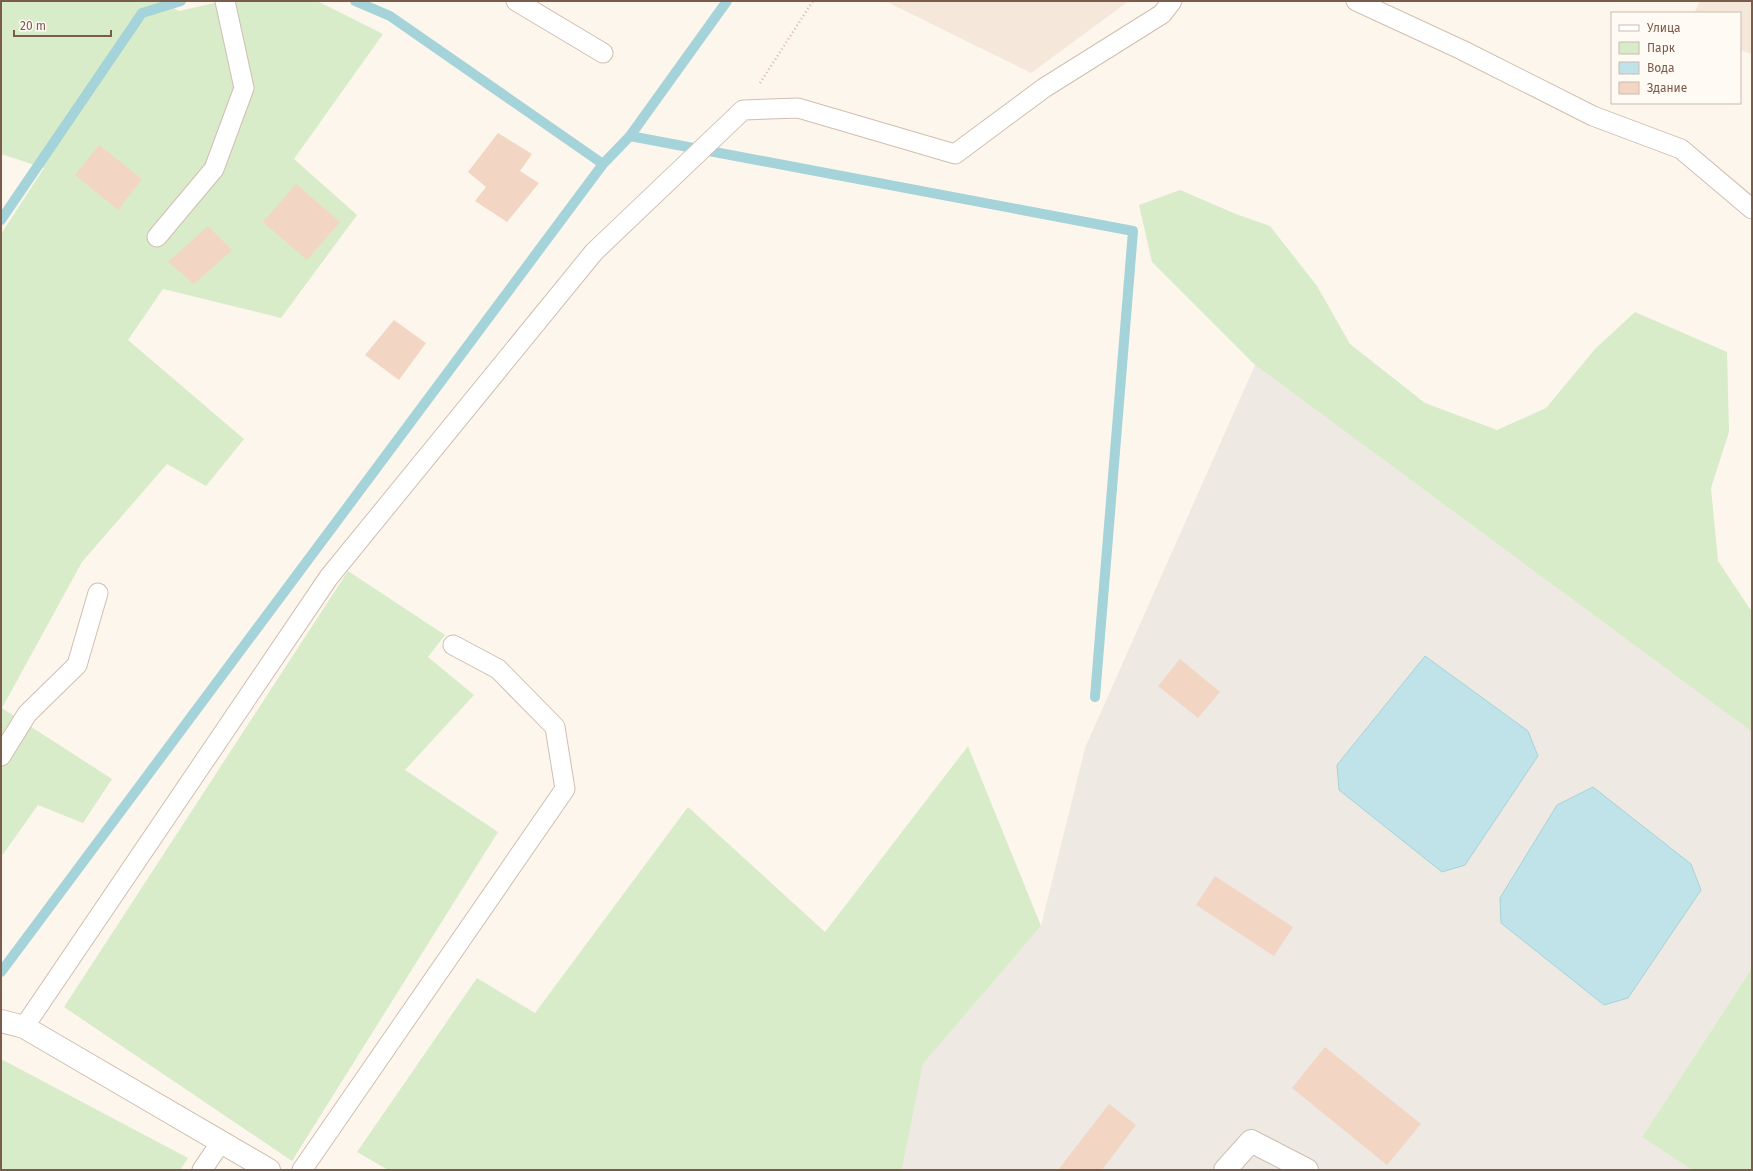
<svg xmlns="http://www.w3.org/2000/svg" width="1753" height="1171" viewBox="0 0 1753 1171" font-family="'Fira Sans',sans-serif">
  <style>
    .residential { fill: #f5e8da }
    .industrial { fill: #efe9e4 }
    .green { fill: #d8ecc9 }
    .water { fill: #bfe3e8; stroke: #a5d3da }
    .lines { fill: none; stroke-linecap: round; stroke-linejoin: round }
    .stream { stroke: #a5d3da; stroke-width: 10 }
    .building { fill: #f3d5c3 }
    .lane-casing { stroke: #d1beb0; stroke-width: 21 }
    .street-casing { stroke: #d1beb0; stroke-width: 24 }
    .path { stroke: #d9b8a5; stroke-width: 2.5; stroke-dasharray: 1 3; stroke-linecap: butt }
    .lane { stroke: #fff; stroke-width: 19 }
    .street { stroke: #fff; stroke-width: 22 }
  </style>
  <rect width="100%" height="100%" fill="#fdf6ec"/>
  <path class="residential" d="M885,1H1129L1031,73Z
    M1700,1H1752V54L1740,50V13H1694Z"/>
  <path class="industrial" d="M1255,365L1752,732V968L1642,1137L1692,1170H902L923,1064L1041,926L1085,748Z"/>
  <path class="green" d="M1,1H160L179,11L223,1H317L383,34L294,159L357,215L281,318L163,289L128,340L244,439L206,486L167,464L82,562L2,708L112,779L83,823L38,805L1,857V234L44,168L1,154Z
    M1180,190L1236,214L1270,226L1317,286L1350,344L1425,403L1497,430L1546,408L1595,349L1635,312L1727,352L1729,432L1711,488L1718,561L1752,612V732L1255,365L1152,262L1139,205Z
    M348,571L445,635L428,657L474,695L405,770L498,832L292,1161L64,1007Z
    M968,746L1041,926L923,1064L902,1170H388L357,1152L477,978L535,1013L688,807L825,932Z
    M1752,968V1170H1692L1642,1137Z
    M1,1059L188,1158L180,1170H1Z"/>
  <path class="water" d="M1425,656L1528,731L1538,756L1465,865L1442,872L1339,790L1337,765Z
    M1593,787L1691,864L1701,890L1628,998L1604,1005L1501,923L1500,898L1557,805Z"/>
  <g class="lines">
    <path class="stream" d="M355,1L390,16L603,164
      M630,136L1133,231L1095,697
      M1,220L142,13L181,1
      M1,972L603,164L630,136L727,1"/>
  </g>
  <path class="building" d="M498,133L532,154L520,171L539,183L507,222L475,201L486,187L468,172Z
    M99,145L142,179L118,210L75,175Z
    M296,184L340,222L307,260L263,222Z
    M208,226L232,250L194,284L168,262Z
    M394,320L426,343L399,380L365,355Z
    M1180,659L1220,692L1198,718L1158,686Z
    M1215,876L1293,927L1274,956L1196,905Z
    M1325,1047L1421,1124L1387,1165L1292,1088Z
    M1109,1104L1136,1125L1102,1170H1058Z"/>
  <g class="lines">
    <defs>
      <path id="lane" d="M516,1L603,53
        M1356,1L1462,50L1593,116L1681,149L1752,209
        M157,237L214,169L244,88L225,1
        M1,756L27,714L77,665L98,593
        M24,1027L329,577L594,252L743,110L798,108L955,154L1044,88L1162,14L1172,1
        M202,1170L221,1142
        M302,1170L565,789L555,727L498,669L453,645"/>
      <path id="street" d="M1,1021L24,1027L269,1170
        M1225,1170L1251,1141L1307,1170"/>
    </defs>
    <use href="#lane" class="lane-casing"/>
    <use href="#street" class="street-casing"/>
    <path class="path" d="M760,83L813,1"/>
    <use href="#lane" class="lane"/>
    <use href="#street" class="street"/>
  </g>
  <rect width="1753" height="1171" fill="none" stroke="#7a5c4d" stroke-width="4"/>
  <rect x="1611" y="12" width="130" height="92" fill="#fffaf3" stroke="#cabbb1"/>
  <rect x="1619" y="25" width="20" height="6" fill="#ffffff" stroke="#cabbb1"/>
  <text x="1647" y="32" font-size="12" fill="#7a5c4d">Улица</text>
  <rect x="1619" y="42" width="20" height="12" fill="#d8ecc9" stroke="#cabbb1"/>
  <text x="1647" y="52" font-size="12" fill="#7a5c4d">Парк</text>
  <rect x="1619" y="62" width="20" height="12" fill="#bfe3e8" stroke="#cabbb1"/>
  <text x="1647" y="72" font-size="12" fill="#7a5c4d">Вода</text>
  <rect x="1619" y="82" width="20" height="12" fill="#f3d5c3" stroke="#cabbb1"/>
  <text x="1647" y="92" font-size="12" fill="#7a5c4d">Здание</text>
  <path d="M14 30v6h97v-6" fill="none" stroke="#7a5c4d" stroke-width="2"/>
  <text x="20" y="30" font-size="12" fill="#7a5c4d" stroke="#fffaf3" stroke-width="3" paint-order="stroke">20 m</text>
</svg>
